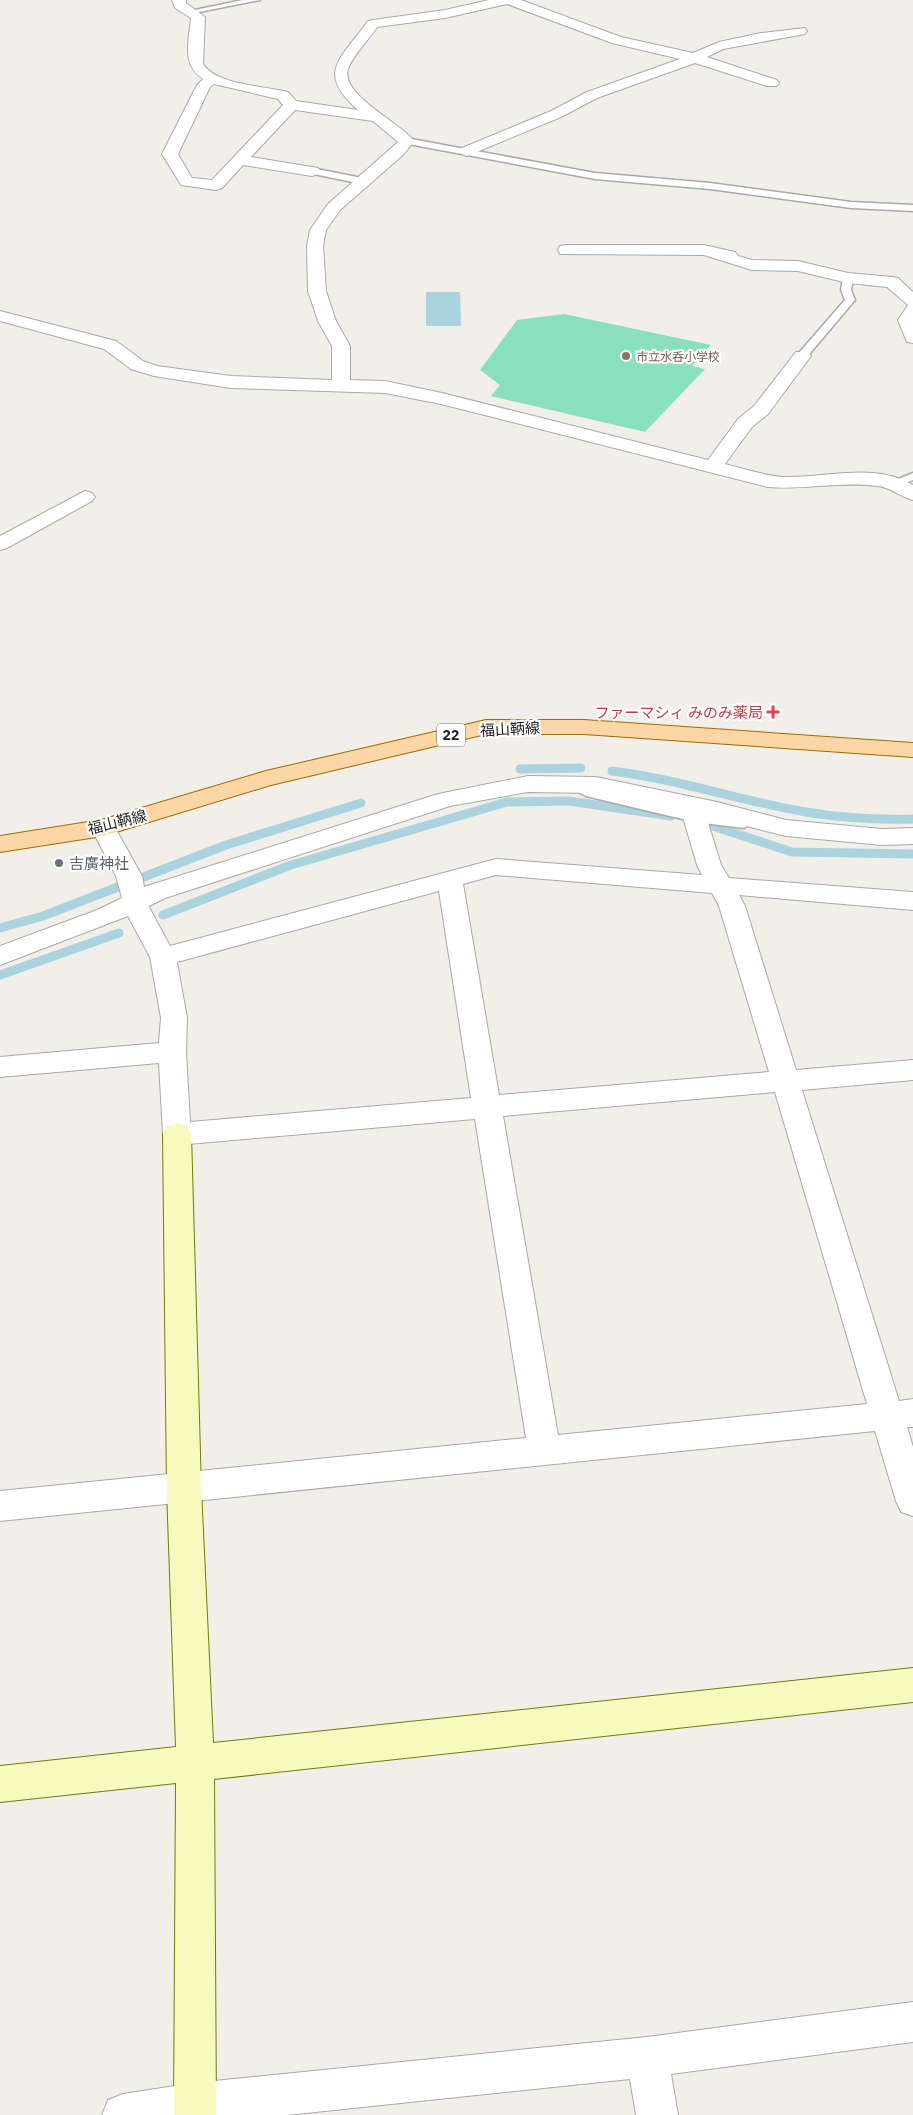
<svg xmlns="http://www.w3.org/2000/svg" width="913" height="2115" viewBox="0 0 913 2115" font-family="'IBM Plex Sans','Noto Sans JP',sans-serif">
  <style>
    .pitch { fill: #88e0be }
    .water { fill: #aad3df }
    .lines { fill: none; stroke-linecap: round; stroke-linejoin: round }
    .stream { stroke: #aad3df; stroke-width: 9 }
    .lane-casing { stroke: #a9a9a9; stroke-width: 3 }
    .street-casing { stroke: #a9a9a9; stroke-width: 2 }
    .secondary-casing { stroke: #707d05; stroke-width: 2 }
    .primary-casing { stroke: #a06b00; stroke-width: 2 }
    .lane { fill: #fff; fill-rule: evenodd }
    .street { fill: #fff; fill-rule: evenodd }
    .secondary { fill: #f7fabf; fill-rule: evenodd }
    .primary { fill: #fcd6a4; fill-rule: evenodd }
    .education-dot { fill: #8d6e63; stroke: #fff; stroke-width: 2 }
    .health-dot { fill: #e0444e; stroke: #fff; stroke-width: 2 }
    .worship-dot { fill: #6b7280; stroke: #fff; stroke-width: 2 }
    .labels { text-anchor: middle; dominant-baseline: central; stroke-width: 4.5; stroke-linejoin: round; paint-order: stroke }
    .far-education-label { font-size: 12px; fill: #785e54; stroke: #fff; text-anchor: start }
    .shield { fill: #fff; stroke: #646464; stroke-width: 1 }
    .shield-label { font-size: 14px; font-weight: bold; fill: #222 }
    .health-label { font-size: 15px; fill: #be3a42; stroke: #fff; text-anchor: end }
    .street-label { font-size: 15px; fill: #222; stroke: #fff }
    .worship-label { font-size: 15px; fill: #5b616d; stroke: #fff; text-anchor: start }
  </style>
  <rect width="100%" height="100%" fill="#f2efe9"/>
  <path class="pitch" d="M564,314L711,345L692,366L705,369L645,432L491,396L500,385L480,370L517,320Z"/>
  <path class="water" d="M426,292H460L461,326H426Z"/>
  <g class="lines">
    <path class="stream" d="M520,769L581,768
      M612,771C678,779 741,801 806,812C842,818 877,820 913,819
      M707,824L792,852L913,854
      M163,915L291,865L507,802L569,801L671,816
      M0,928L43,916L226,845L361,803
      M0,975L119,933"/>
    <defs>
      <path id="lane" d="M243,0H260L189,14L185,12Z
        M406,138L595,173L710,183L851,202L913,205V211L851,208L710,189L595,179L403,143V139Z
        M312,168L362,178L367,181L362,184L309,173V169Z
        M848,275L853,278L851,290L855,300L806,358H798V354L845,300L841,290L843,278Z
        M913,473V480L895,487L889,483Z
        M575,781L595,789L695,812L744,818L751,823L744,828L695,822L586,796L570,788L568,785Z"/>
      <path id="street" d="M172,0H186V3L205,17L203,64C216,85 265,86 288,92L296,101L358,110C315,72 341,59 368,21L373,20L445,10L489,0H521L621,37L693,53L719,42L761,33L805,28L807,31L805,34L723,49L707,57L777,80L779,83L777,86H767L695,63L597,98L561,117L467,156L462,154L459,151L462,148L551,111L587,92L680,59L612,43L507,4L445,18L377,27C370,38 352,57 348,69C340,95 401,123 414,141L404,154L340,210L326,230L323,246L326,291L336,321L350,346V380L385,381L442,393L708,460L738,419L754,406L796,352H808L811,356L808,360L768,414L752,427L725,464C745,469 765,476 785,477C827,478 874,462 913,485V500C900,497 891,487 877,486C841,481 804,490 768,487L441,404L385,393L231,388L154,376L131,369L104,349L0,321V311L116,341L143,361L157,366L231,376L332,380V346L318,321L308,291L307,246L310,230L328,204L398,142L373,121L295,110L251,157L318,168L320,171L318,174L312,176L243,165L222,188L216,190L181,185L162,154L197,85L203,79C181,65 189,41 191,18L175,8ZM214,84L278,99L283,105L212,180L192,178L178,154L210,87Z
        M566,245H704L735,252L738,256L752,260L798,261L848,273L892,277L898,278L913,292V343L907,342L898,320L908,305L887,287L848,283L798,271L752,270L704,255L560,254L558,250L560,246Z
        M85,491L92,493L95,497L92,501L7,548L0,550V536Z
        M528,776L596,777L717,802L786,820L882,829L913,828V844L882,845L786,836L706,816L721,865L729,878L913,892V910L739,895L745,906L796,1070L913,1060V1080L802,1090L899,1401L913,1399V1427H907L913,1447V1516L901,1512L896,1501L875,1431L0,1521V1491L526,1438L475,1119L177,1145L167,1142L163,1134L159,1063L0,1077V1057L159,1043L161,1018L150,957L128,916L0,965V946L97,910L122,898L116,876L91,828L94,822L103,820L112,822L142,876L144,887L438,794ZM528,792L596,793L687,811L683,817L697,865L702,875L496,859L170,946L150,909L149,906L165,898L450,806ZM496,875L712,893L719,906L769,1072L499,1095L463,884ZM439,891L471,1098L190,1122L186,1052L187,1018L177,962ZM775,1092L867,1404L558,1435L503,1116Z
        M913,2002V2042L671,2074L678,2115H636L630,2079L287,2115H102L108,2100L123,2094L194,2083L647,2037Z"/>
      <path id="secondary" d="M177,1123L187,1126L191,1134L201,1489L213,1743L913,1668V1702L214,1779L216,2115H174L176,1783L0,1802V1766L176,1747L167,1489L163,1134L167,1126Z"/>
      <path id="primary" d="M486,720H584L913,743V757L584,734H486L271,785L103,836L0,852V836L101,820L266,771Z"/>
    </defs>
    <use href="#lane" class="lane-casing"/>
    <use href="#street" class="street-casing"/>
    <use href="#secondary" class="secondary-casing"/>
    <use href="#primary" class="primary-casing"/>
    <use href="#lane" class="lane"/>
    <use href="#street" class="street"/>
    <use href="#secondary" class="secondary"/>
    <use href="#primary" class="primary"/>
  </g>
  <circle class="education-dot" cx="626" cy="356" r="5"/>
  <path class="health-dot" d="M770.5 704.5h5v5h5v5h-5v5h-5v-5h-5v-5h5z"/>
  <circle class="worship-dot" cx="59" cy="863" r="5"/>
  <g class="labels">
    <g class="far-education-label">
      <text x="636" y="356">市立水呑小学校</text>
    </g>
    <rect class="shield" x="437" y="723.5" width="28" height="23" rx="4"/>
    <g class="shield-label">
      <text x="451" y="735">22</text>
    </g>
    <g class="health-label">
      <text x="763" y="712">ファーマシィ みのみ薬局</text>
    </g>
    <g class="street-label">
      <text transform="translate(510 729) rotate(-3)">福山鞆線</text>
      <text transform="translate(117 822) rotate(-14)">福山鞆線</text>
    </g>
    <g class="worship-label">
      <text x="69" y="863">吉廣神社</text>
    </g>
  </g>
</svg>
